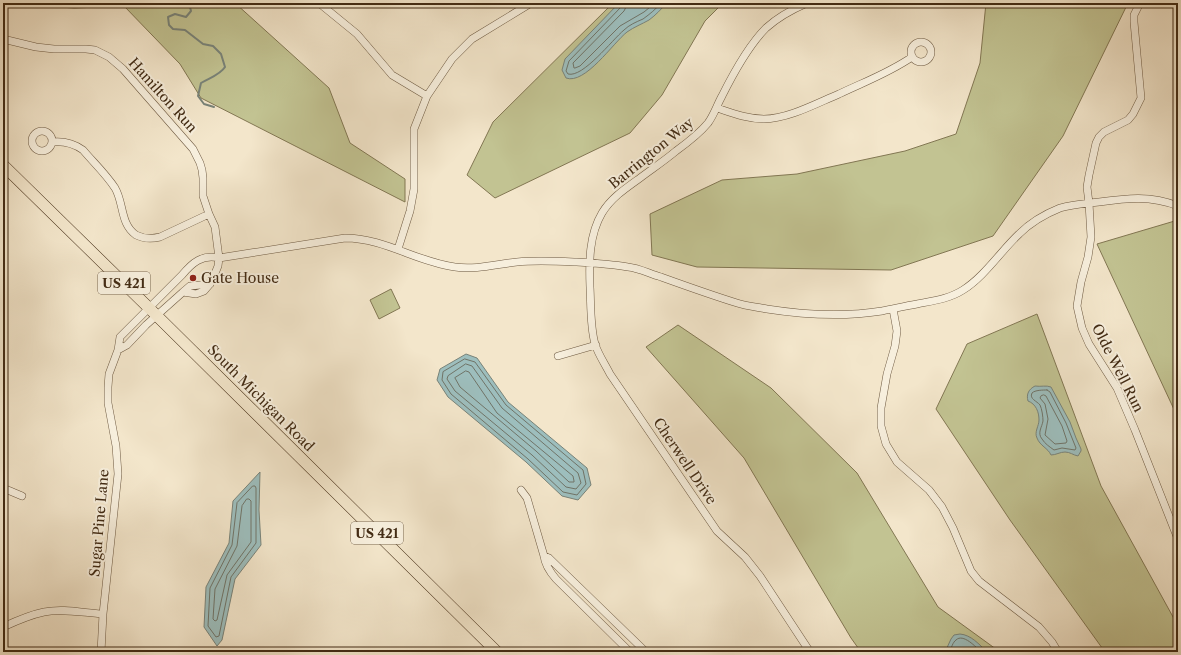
<svg xmlns="http://www.w3.org/2000/svg" width="1181" height="655" viewBox="0 0 1181 655" font-family="'Libre Caslon Text',serif">
  <style>
    .green { fill: #c2c392; stroke: #827753 }
    .water { fill: #9dbebd; stroke: #798379 }
    .lines { fill: none; stroke-linecap: round; stroke-linejoin: round }
    .shore { stroke: #707468; stroke-width: 1 }
    .stream { stroke: #798379; stroke-width: 2 }
    .street-casing { stroke: #6e5a42; stroke-width: 8 }
    .primary-casing { stroke: #422b14; stroke-width: 12 }
    .street { stroke: #f7efdd; stroke-width: 7 }
    .primary { stroke: #f3e6cb; stroke-width: 11 }
    .poi-dot { fill: #8f2418; stroke: #f7efdd; stroke-width: 1.5 }
    .labels { text-anchor: middle; dominant-baseline: central; stroke-width: 4; stroke-linejoin: round; paint-order: stroke }
    .shield { fill: #f7efdd; stroke: #786650; stroke-width: 1 }
    .shield-label { font-size: 13px; font-weight: bold; fill: #422b14 }
    .street-label { font-size: 14px; fill: #422b14; stroke: #f7efdd }
    .poi-label { font-size: 14px; fill: #422b14; stroke: #f7efdd; text-anchor: start }
  </style>
  <rect width="100%" height="100%" fill="#f3e6cb"/>
  <filter id="stains"><feTurbulence type="fractalNoise" baseFrequency=".005" numOctaves="4"/><feColorMatrix values="0 0 0 0 .2 0 0 0 0 .09 0 0 0 0 .02 0 0 0 .5 -.17"/></filter>
  <radialGradient id="worn" r=".72"><stop offset=".6" stop-color="#630" stop-opacity="0"/><stop offset="1" stop-color="#630" stop-opacity=".3"/></radialGradient>
  <path class="green" d="M16,3H235L329,88L350,143L405,179V202L201,98L180,64L124,6L74,8L19,4Z
    M613,3H723L705,21L662,95L630,133L495,198L467,175L493,122Z
    M986,3H1128L1063,136L993,236L891,270L697,267L652,255L650,214L722,180L797,174L905,151L956,134L980,63Z
    M1178,220V418L1097,244Z
    M391,289L400,308L379,319L370,300Z
    M1037,314L1101,486L1178,626V652H1105L1010,520L936,409L967,344Z
    M678,325L771,388L857,473L938,607L1000,652H861L851,638L744,458L646,347Z"/>
  <path class="water" d="M619,3H667C661,9 656,15 649,20C642,24 634,27 627,32C613,43 585,85 566,78L562,70L565,59Z
    M466,354L477,358L508,402L587,468L591,485L578,500L562,496L526,462L448,397L437,380L440,369Z
    M1035,386C1041,387 1046,385 1051,387L1070,422L1076,438L1081,449V451L1078,456C1073,455 1070,452 1065,452C1060,452 1056,455 1051,455C1048,448 1040,446 1037,438C1034,432 1039,426 1039,420C1039,412 1036,404 1028,401C1026,394 1029,389 1035,386Z
    M260,472L259,510L261,545L235,579L222,640L217,646L204,627L206,587L229,543L233,501Z
    M960,634C971,635 979,644 987,652H945L951,639L954,635Z"/>
  <g class="lines">
    <path class="shore" d="M622,3L621,7L569,61L566,71L568,74C583,78 612,40 624,30C629,25 636,22 643,19C650,14 656,9 661,3
      M627,3L626,7L624,11L573,63L574,68H575L580,66L620,26L644,12L655,3
      M465,359L475,362L506,405L583,470L586,484L577,495L563,492L528,459L451,394L442,380L443,372Z
      M466,364L472,366L502,408L578,473L581,483L576,489L566,487L532,455L455,391L447,379L448,376Z
      M466,371L469,372L497,413L573,476L574,481V482H569L536,451L460,387L455,378Z
      M1047,390L1050,392L1066,423L1076,448L1075,450L1062,448L1054,450C1050,447 1045,444 1042,439C1037,433 1042,427 1043,421C1043,417 1042,409 1040,405C1037,401 1029,399 1032,393C1035,390 1043,390 1047,390Z
      M1044,395L1046,396L1062,426L1067,441L1066,443L1055,444L1045,435L1048,419L1045,404L1040,398L1041,396Z
      M253,486H255L256,488V543L231,577L219,636L216,637L208,626L210,588L232,545L237,503Z
      M247,499H249L251,501V542L227,575L217,620L215,621L213,619L215,589L237,546L242,506Z
      M950,652C951,648 953,642 956,640C963,633 976,647 981,652"/>
    <path class="stream" d="M189,3L191,11L186,17L175,14L168,17L169,25L173,29L185,30L203,44L213,46L221,54L225,67C220,75 209,78 201,83L198,96L204,104L214,107"/>
    <defs>
      <path id="street" d="M319,3L357,34L392,75L427,96
        M807,3C793,9 778,17 766,28C749,45 733,74 722,96C717,105 714,115 708,123C699,134 687,143 676,151C664,161 652,169 640,178C626,188 611,198 602,213C589,235 589,262 590,287C591,305 590,326 595,344C598,354 605,364 610,374L717,531L745,557L760,576L810,652
        M1140,3L1134,15V22L1141,98L1133,114L1128,120L1104,132L1099,137L1096,143L1089,175L1087,187L1089,203L1091,237L1088,257L1081,282L1077,306L1082,328L1089,344L1117,388L1135,430L1178,539
        M3,39L36,47L54,49H86L95,50L109,57L123,69L193,149L200,163L202,170L203,178V196L209,214L215,227L219,258L218,266L216,271L210,284L204,291L196,294L183,292L146,325L127,345L118,350
        M911 52a10 10 0 1 1 20 0a10 10 0 1 1-20 0Z
        M717,108C732,113 747,119 764,119C788,119 817,103 839,94C864,82 889,73 912,57
        M32 141a10 10 0 1 1 20 0a10 10 0 1 1-20 0Z
        M53,142C64,141 73,143 83,150C93,162 106,174 115,188C124,203 120,224 136,235C144,239 152,239 160,237L209,214
        M398,249L410,211L414,189V129L427,96L452,59L472,39L531,3
        M183,292L190,286L210,284
        M893,309L897,331L895,346L887,374L881,408V426L886,444L897,462L929,490L942,507L953,528L971,571L979,581L1039,627L1052,642L1058,652
        M558,356L596,345
        M3,488L22,496
        M521,490L527,498L544,556C545,565 550,572 556,579L630,652
        M544,556L549,558L646,652
        M3,627C16,621 29,615 44,612C63,608 84,613 103,614
        M101,652L103,614L118,474L116,446L108,403V387L109,374L118,350L120,337L182,275C192,263 202,254 219,258L345,238C384,238 417,262 455,267C476,270 497,264 517,262C536,260 555,261 575,262C592,263 610,264 628,267C639,268 650,274 661,277C686,286 711,295 737,303C746,306 757,307 767,309C805,315 844,317 882,311C893,309 905,306 917,304C932,301 949,299 963,290C984,277 1001,251 1019,234C1031,222 1045,214 1060,208C1070,205 1081,204 1091,203C1122,199 1148,194 1178,206"/>
      <path id="primary" d="M3,165L149,308L497,652"/>
    </defs>
    <use href="#street" class="street-casing"/>
    <use href="#primary" class="primary-casing"/>
    <use href="#street" class="street"/>
    <use href="#primary" class="primary"/>
  </g>
  <circle class="poi-dot" cx="193" cy="278" r="4"/>
  <g class="labels">
    <g class="shield">
      <rect x="98" y="272" width="52" height="22" rx="3"/>
      <rect x="351" y="522" width="52" height="22" rx="3"/>
    </g>
    <g class="shield-label">
      <text x="124" y="283">US 421</text>
      <text x="377" y="533">US 421</text>
    </g>
    <g class="street-label">
      <text transform="translate(163 95) rotate(48)">Hamilton Run</text>
      <text transform="translate(651 153) rotate(-39)">Barrington Way</text>
      <text transform="translate(1118 368) rotate(63)">Olde Well Run</text>
      <text transform="translate(261 398) rotate(45)">South Michigan Road</text>
      <text transform="translate(685 461) rotate(56)">Cherwell Drive</text>
      <text transform="translate(99 523) rotate(-85)">Sugar Pine Lane</text>
    </g>
    <g class="poi-label">
      <text x="201" y="278">Gate House</text>
    </g>
  </g>
  <rect width="1181" height="655" fill="none" stroke="#f3e6cb" stroke-width="16"/>
  <rect x="4" y="4" width="1173" height="647" fill="none" stroke="#422b14" stroke-width="2"/>
  <rect x="8" y="8" width="1165" height="639" fill="none" stroke="#422b14"/>
  <rect width="100%" height="100%" filter="url(#stains)"/>
  <rect width="100%" height="100%" fill="url(#worn)"/>
</svg>
